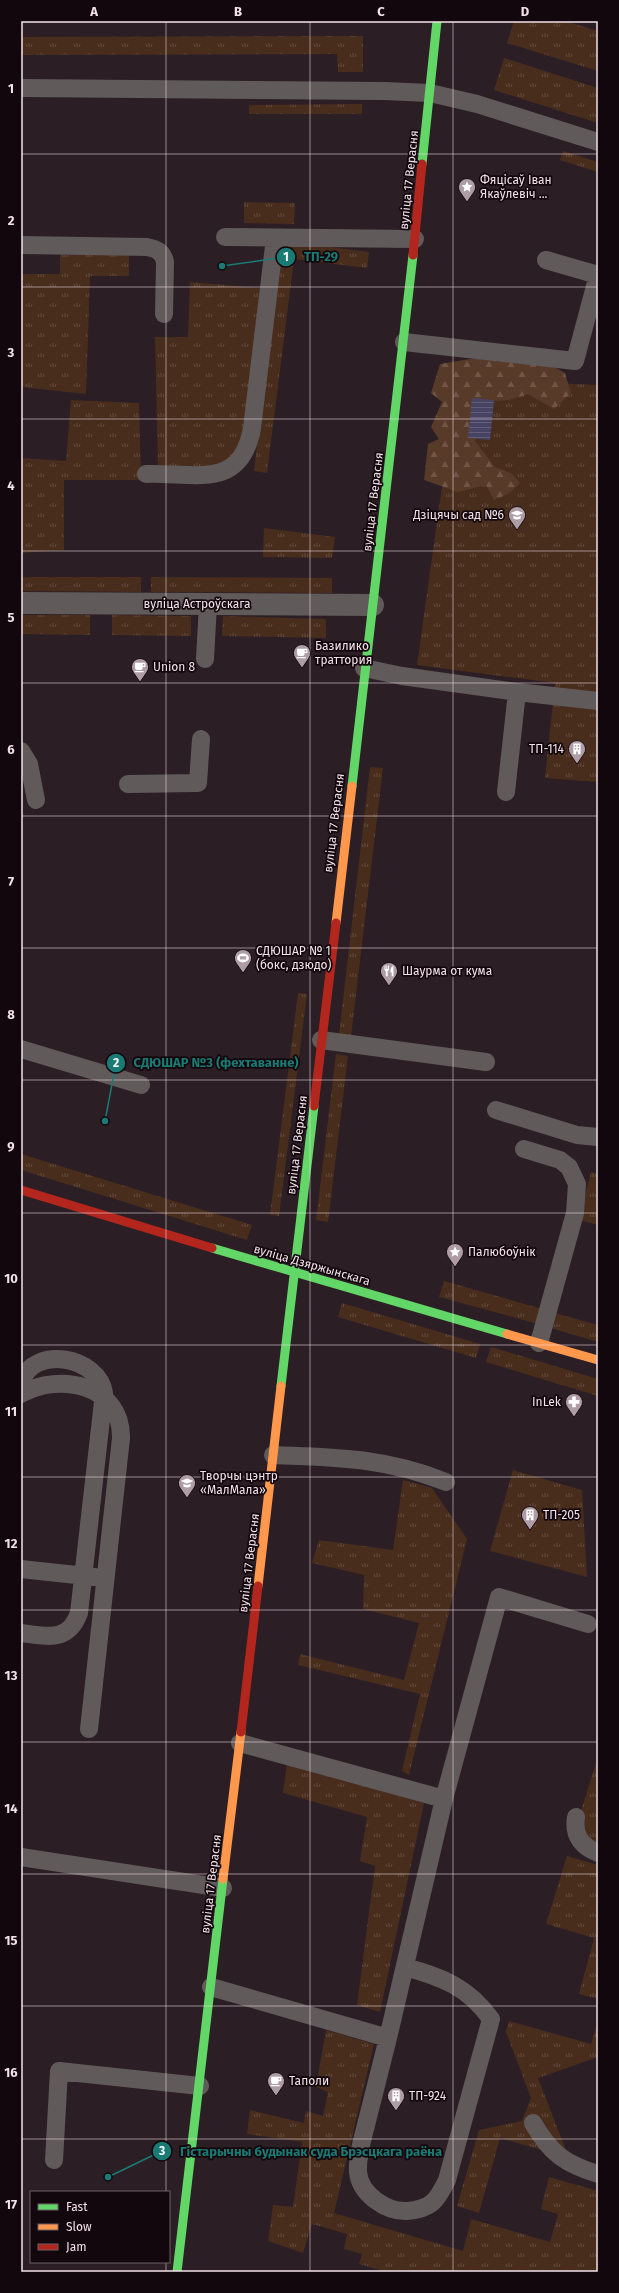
<svg xmlns="http://www.w3.org/2000/svg" width="619" height="2293" viewBox="0 0 619 2293" font-family="'Fira Sans',sans-serif">
  <style>
    .grass { fill: url(#grass-tufts) }
    .forest { fill: url(#forest-firs) }
    .water { fill: url(#water-rules) }
    .lines { fill: none; stroke-linecap: round; stroke-linejoin: round }
    .lane { stroke: #615a5a; stroke-width: 18 }
    .street { stroke: #615a5a; stroke-width: 22 }
    .fast { stroke: #63d668; stroke-width: 9 }
    .slow { stroke: #ff974d; stroke-width: 9 }
    .jam { stroke: #b3261e; stroke-width: 9 }
    .grid { fill: none; stroke: #f4e2e9; stroke-width: 1; stroke-opacity: 0.55 }
    .labels { text-anchor: middle; dominant-baseline: central; stroke-width: 3.5; stroke-linejoin: round; paint-order: stroke }
    .street-label { font-size: 12px; fill: #f4e2e9; stroke: #12070c }
    .poi-label { font-size: 12px; fill: #f4e2e9; stroke: #12070c; text-anchor: start }
    .leader { fill: none; stroke: #1a7b74; stroke-width: 1.5 }
    .callout-dot { fill: #1a7b74; stroke: #12070c; stroke-width: 1.5 }
    .mark-label { font-size: 12px; text-anchor: middle; font-weight: bold; fill: #fff }
    .callout-label { font-size: 13px; text-anchor: middle; font-weight: bold; fill: #1a7b74; stroke: #12070c; stroke-width: 3.5; stroke-linejoin: round; paint-order: stroke }
    .neatline { fill: none; stroke: #f4e2e9; stroke-width: 1.5 }
    .grid-label { font-size: 13px; text-anchor: middle; font-weight: bold; fill: #f4e2e9 }
  </style>
  <defs>
    <pattern id="grass-tufts" width="24" height="20" patternUnits="userSpaceOnUse"><rect width="24" height="20" fill="#482d1d"/><path d="M3 7l-1-3M5 7V3M7 7l1-3M15 17l-1-3M17 17v-4M19 17l1-3" fill="none" stroke="#634b3e"/></pattern>
    <pattern id="forest-firs" width="22" height="20" patternUnits="userSpaceOnUse"><rect width="22" height="20" fill="#583a28"/><path d="M5 1l3.5 6h-7zM16 11l3.5 6h-7z" fill="#715647"/></pattern>
    <pattern id="water-rules" width="6" height="5" patternUnits="userSpaceOnUse"><rect width="6" height="5" fill="#474363"/><path d="M0 2.5h6" fill="none" stroke="#625e79"/></pattern>
  </defs>
  <rect width="100%" height="100%" fill="#2b1e24"/>
  <path class="grass" d="M514,21H565L598,31V71L507,43Z
    M363,36V72H338L337,54L21,55V37Z
    M504,58L598,88V123L494,90Z
    M362,104V114H249V105Z
    M563,151L598,162V172L560,160Z
    M244,202L295,203L294,224L244,223Z
    M281,241L369,252L367,268L294,259L267,473L254,471Z
    M129,254V276H90L86,394L21,387V274H60V255Z
    M190,282L260,288L243,446L219,467H158L155,337H188Z
    M457,379L598,385V782L545,778L555,683L417,665Z
    M71,400L139,403L141,480H64V550L21,553V458L66,461Z
    M264,528L335,537L332,558L263,557Z
    M21,577H141V592L21,591Z
    M151,577L332,578V593L151,592Z
    M21,615H90V635L21,634Z
    M112,615L191,616V636L112,635Z
    M223,616L326,619V638L222,636Z
    M370,767L383,768L351,1036L339,1035Z
    M298,993L307,994L279,1216L270,1215Z
    M336,1054L348,1056L328,1222L316,1220Z
    M21,1154L252,1225L247,1240L21,1170Z
    M591,1172L598,1174V1225L579,1220Z
    M444,1281L542,1309L538,1324L439,1297Z
    M342,1303L480,1344L476,1358L338,1317Z
    M555,1313L598,1325V1342L551,1328Z
    M491,1347L598,1379V1396L486,1362Z
    M513,1470L582,1490L587,1577L490,1551Z
    M403,1480L432,1488L467,1539L409,1775L402,1771L420,1694L298,1665L300,1654L404,1680L419,1623L363,1609L364,1575L312,1563L319,1540L393,1550Z
    M598,1757V1844L573,1836Z
    M287,1763L424,1803L380,2012L357,2005L375,1866L360,1861L367,1817L283,1793Z
    M567,1856L598,1865V1999L579,1994L594,1938L546,1924Z
    M509,2021L591,2044L598,2021V2057L538,2078L569,2158L500,2138L479,2213L457,2206L479,2130L522,2121L531,2098L506,2032Z
    M326,2030L374,2044L334,2213L463,2251L471,2219L550,2242L558,2214L541,2209L549,2177L598,2191V2272H387L359,2264L362,2254L344,2249L347,2234L312,2224L303,2253L268,2241L273,2205L293,2207L302,2142L247,2134L250,2110L304,2123L306,2111L323,2116L328,2092L316,2087Z"/>
  <path class="forest" d="M523,350L565,373L571,393L554,409L528,394L509,400L491,401L475,441L495,467L511,473L520,483L508,494L494,500L486,485L458,492L424,480L428,444L439,439L431,427L442,402L431,393L440,364Z"/>
  <path class="water" d="M472,398L494,400L490,440L468,438Z"/>
  <g class="lines">
    <path class="lane" d="M21,88L384,91L430,93L477,104L598,142
      M225,237L415,239
      M21,245L147,247C157,249 163,252 165,262L164,314
      M546,260L598,275
      M404,342L575,361L598,275
      M146,474C195,472 241,491 252,428L275,238
      M205,659L208,604
      M364,668L402,676L517,692L506,792
      M517,692L598,701
      M21,751L29,764L36,800
      M128,784L198,783L201,739
      M321,1040L486,1062
      M21,1049L141,1085
      M496,1110L577,1135L598,1137
      M524,1149L560,1160L569,1167L577,1184L575,1213L539,1343
      M21,1382C34,1344 99,1357 104,1393L79,1613C68,1643 47,1636 21,1633
      M21,1394C60,1372 122,1385 121,1438L89,1729
      M273,1455C337,1457 386,1458 446,1482
      M21,1569L95,1577
      M240,1743L444,1799
      M576,1817C573,1835 581,1846 598,1853
      M21,1857L223,1888
      M211,1987L388,2038L444,1799L499,1597L588,1624
      M388,2038C381,2066 374,2094 367,2121C363,2138 357,2155 358,2172C360,2194 386,2212 407,2211C431,2209 437,2201 447,2180L491,2019C468,1987 442,1977 405,1967
      M533,2123C550,2153 565,2164 598,2174
      M54,2160L59,2071L200,2086"/>
    <path class="street" d="M21,603L373,605"/>
    <path class="fast" d="M422,164L437,21
      M352,786L413,255
      M212,1248L507,1334
      M281,1386L314,1106
      M177,2272L223,1879"/>
    <path class="slow" d="M336,923L352,786
      M507,1334L598,1360
      M258,1586L281,1386
      M223,1879L241,1732"/>
    <path class="jam" d="M413,255L422,164
      M314,1106L336,923
      M21,1190L212,1248
      M241,1732L258,1586"/>
  </g>
  <path class="grid" d="M166,21V2192M310,21V2272M453,21V2272M21,154H598M21,287H598M21,419H598M21,551H598M21,683H598M21,816H598M21,948H598M21,1080H598M21,1213H598M21,1345H598M21,1477H598M21,1610H598M21,1742H598M21,1874H598M21,2006H598M21,2139H598M166,2262V2272"/>
  <defs>
    <symbol id="sight-pin" viewBox="-11 -11 22 30"><path d="M0 17L-7.5 6A9.5 9.5 0 1 1 7.5 6Z" fill="#ae9da4" stroke="#12070c"/><path d="M0-6L1.8-2.2L6-1.7L2.9 1.2L3.7 5.4L0 3.3L-3.7 5.4L-2.9 1.2L-6-1.7L-1.8-2.2Z" fill="#fff"/></symbol>
    <symbol id="school-pin" viewBox="-11 -11 22 30"><path d="M0 17L-7.5 6A9.5 9.5 0 1 1 7.5 6Z" fill="#ae9da4" stroke="#12070c"/><path d="M0-5L7-2L0 1L-7-2ZM-4 1L0 2.5L4 1V4Q0 6-4 4Z" fill="#fff"/></symbol>
    <symbol id="cafe-pin" viewBox="-11 -11 22 30"><path d="M0 17L-7.5 6A9.5 9.5 0 1 1 7.5 6Z" fill="#ae9da4" stroke="#12070c"/><path d="M-5.5-4.5H6V0H3Q3 3.5 0 3.5H-2.5Q-5.5 3.5-5.5 0ZM3-3.2v2h1.7v-2ZM-6 4.5H4V6H-6Z" fill="#fff"/></symbol>
    <symbol id="building-pin" viewBox="-11 -11 22 30"><path d="M0 17L-7.5 6A9.5 9.5 0 1 1 7.5 6Z" fill="#ae9da4" stroke="#12070c"/><path d="M-4-6H4V6H1V3H-1V6H-4ZM-2.5-4.3h1.7v1.8h-1.7ZM.8-4.3h1.7v1.8H.8ZM-2.5-1h1.7V.8h-1.7ZM.8-1h1.7V.8H.8Z" fill="#fff"/></symbol>
    <symbol id="stadium-pin" viewBox="-11 -11 22 30"><path d="M0 17L-7.5 6A9.5 9.5 0 1 1 7.5 6Z" fill="#ae9da4" stroke="#12070c"/><path d="M0-5a6.5 5 0 1 0 0 10a6.5 5 0 1 0 0-10ZM-3.5-1.8h7v3.6h-7Z" fill="#fff"/></symbol>
    <symbol id="restaurant-pin" viewBox="-11 -11 22 30"><path d="M0 17L-7.5 6A9.5 9.5 0 1 1 7.5 6Z" fill="#ae9da4" stroke="#12070c"/><path d="M-5-6h1v4h1v-4h1v4h1v-4h1v5L-1.5 .5V6h-2V.5L-5-1ZM5-6V6H3V1.5H1.5Q1.5-4 5-6Z" fill="#fff"/></symbol>
    <symbol id="pharmacy-pin" viewBox="-11 -11 22 30"><path d="M0 17L-7.5 6A9.5 9.5 0 1 1 7.5 6Z" fill="#ae9da4" stroke="#12070c"/><path d="M-2-6h4v4h4v4h-4v4h-4v-4h-4v-4h4Z" fill="#fff"/></symbol>
  </defs>
  <g fill-rule="evenodd">
    <use href="#sight-pin" x="457" y="177" width="20" height="27"/>
    <use href="#school-pin" x="507" y="505" width="20" height="27"/>
    <use href="#cafe-pin" x="292" y="643" width="20" height="27"/>
    <use href="#cafe-pin" x="130" y="657" width="20" height="27"/>
    <use href="#building-pin" x="567" y="739" width="20" height="27"/>
    <use href="#stadium-pin" x="233" y="948" width="20" height="27"/>
    <use href="#restaurant-pin" x="379" y="961" width="20" height="27"/>
    <use href="#sight-pin" x="445" y="1242" width="20" height="27"/>
    <use href="#pharmacy-pin" x="564" y="1392" width="20" height="27"/>
    <use href="#school-pin" x="177" y="1473" width="20" height="27"/>
    <use href="#building-pin" x="520" y="1505" width="20" height="27"/>
    <use href="#cafe-pin" x="266" y="2071" width="20" height="27"/>
    <use href="#building-pin" x="386" y="2086" width="20" height="27"/>
  </g>
  <g class="labels">
    <g class="street-label">
      <text transform="translate(409 180) rotate(-84)">вуліца 17 Верасня</text>
      <text transform="translate(373 502) rotate(-83)">вуліца 17 Верасня</text>
      <text x="197" y="604">вуліца Астроўскага</text>
      <text transform="translate(334 823) rotate(-83)">вуліца 17 Верасня</text>
      <text transform="translate(297 1145) rotate(-83)">вуліца 17 Верасня</text>
      <text transform="translate(312 1265) rotate(16)">вуліца Дзяржынскага</text>
      <text transform="translate(249 1563) rotate(-83)">вуліца 17 Верасня</text>
      <text transform="translate(211 1884) rotate(-83)">вуліца 17 Верасня</text>
    </g>
    <g class="poi-label">
      <text x="480" y="180">Фяцісаў Іван<tspan x="480" dy="14">Якаўлевіч ...</tspan></text>
      <text x="504" y="515" text-anchor="end">Дзіцячы сад №6</text>
      <text x="315" y="646">Базилико<tspan x="315" dy="14">траттория</tspan></text>
      <text x="153" y="667">Union 8</text>
      <text x="564" y="749" text-anchor="end">ТП-114</text>
      <text x="256" y="951">СДЮШАР № 1<tspan x="256" dy="14">(бокс, дзюдо)</tspan></text>
      <text x="402" y="971">Шаурма от кума</text>
      <text x="468" y="1252">Палюбоўнік</text>
      <text x="561" y="1402" text-anchor="end">InLek</text>
      <text x="200" y="1476">Творчы цэнтр<tspan x="200" dy="14">«МалМала»</tspan></text>
      <text x="543" y="1515">ТП-205</text>
      <text x="289" y="2081">Таполи</text>
      <text x="409" y="2096">ТП-924</text>
    </g>
  </g>
  <path class="leader" d="M222 266L286 257M105 1121L116 1063M108 2177L162 2151"/>
  <g class="callout-dot">
    <circle cx="222" cy="266" r="4"/>
    <circle cx="105" cy="1121" r="4"/>
    <circle cx="108" cy="2177" r="4"/>
    <circle cx="286" cy="257" r="10"/>
    <circle cx="116" cy="1063" r="10"/>
    <circle cx="162" cy="2151" r="10"/>
  </g>
  <g class="mark-label">
    <text x="286" y="261">1</text>
    <text x="116" y="1067">2</text>
    <text x="162" y="2155">3</text>
  </g>
  <g class="callout-label">
    <text x="321" y="261">ТП-29</text>
    <text x="216" y="1067">СДЮШАР №3 (фехтаванне)</text>
    <text x="311" y="2156">Гістарычны будынак суда Брэсцкага раёна</text>
  </g>
  <rect width="619" height="2293" fill="none" stroke="#12070c" stroke-width="44"/>
  <rect x="30" y="2191" width="140" height="72" fill="#12070c" stroke="#6c5f64"/>
  <rect x="38" y="2204" width="20" height="6" fill="#63d668" stroke="#6c5f64"/>
  <text x="66" y="2211" font-size="12" fill="#f4e2e9">Fast</text>
  <rect x="38" y="2224" width="20" height="6" fill="#ff974d" stroke="#6c5f64"/>
  <text x="66" y="2231" font-size="12" fill="#f4e2e9">Slow</text>
  <rect x="38" y="2244" width="20" height="6" fill="#b3261e" stroke="#6c5f64"/>
  <text x="66" y="2251" font-size="12" fill="#f4e2e9">Jam</text>
  <rect x="22" y="22" width="575" height="2249" class="neatline"/>
  <g class="grid-label">
    <text x="94" y="16">A</text>
    <text x="238" y="16">B</text>
    <text x="381" y="16">C</text>
    <text x="525" y="16">D</text>
    <text x="11" y="93">1</text>
    <text x="11" y="225">2</text>
    <text x="11" y="357">3</text>
    <text x="11" y="490">4</text>
    <text x="11" y="622">5</text>
    <text x="11" y="754">6</text>
    <text x="11" y="886">7</text>
    <text x="11" y="1019">8</text>
    <text x="11" y="1151">9</text>
    <text x="11" y="1283">10</text>
    <text x="11" y="1416">11</text>
    <text x="11" y="1548">12</text>
    <text x="11" y="1680">13</text>
    <text x="11" y="1813">14</text>
    <text x="11" y="1945">15</text>
    <text x="11" y="2077">16</text>
    <text x="11" y="2209">17</text>
  </g>
</svg>
